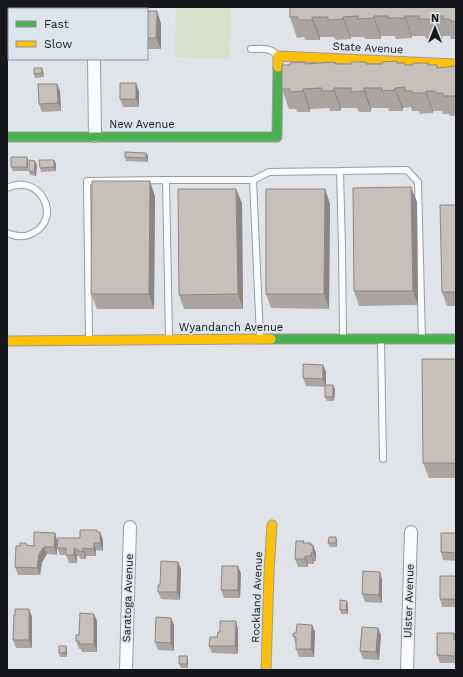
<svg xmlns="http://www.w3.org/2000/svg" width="463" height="677" viewBox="0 0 463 677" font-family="'Work Sans',sans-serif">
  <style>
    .green { fill: #d6e0ca }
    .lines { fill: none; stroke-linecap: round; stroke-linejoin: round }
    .lane-casing { stroke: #999c9f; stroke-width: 8 }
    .street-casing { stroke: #999c9f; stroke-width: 14 }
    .fast-casing { stroke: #999c9f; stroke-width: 11 }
    .slow-casing { stroke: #999c9f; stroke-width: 11 }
    .lane { stroke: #fafbfc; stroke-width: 6 }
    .street { stroke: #fafbfc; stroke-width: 12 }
    .fast { stroke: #4caf50; stroke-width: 9 }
    .slow { stroke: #ffc107; stroke-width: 9 }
    .wall { fill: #aaa5a1 }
    .shaded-wall { fill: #8b8683 }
    .building { fill: #c6c0bb; stroke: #8b8683 }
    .labels { text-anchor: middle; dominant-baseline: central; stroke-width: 3.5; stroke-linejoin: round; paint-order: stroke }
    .street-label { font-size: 11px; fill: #15171a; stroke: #dce4ec }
  </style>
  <rect width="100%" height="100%" fill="#e0e4e8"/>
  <path class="green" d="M176,7H231L230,59L175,57Z"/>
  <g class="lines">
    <defs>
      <path id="lane" d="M251,49C261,49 270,47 277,55
        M340,171L407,170L418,182L422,339
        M166,180H253
        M7,188C40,172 63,218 33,233C24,238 16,237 7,233
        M260,337L253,180L269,172L340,171L342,247L343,337
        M89,340L87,181L166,180L169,338
        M381,341L383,459"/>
      <path id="street" d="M93,7V9
        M94,59L95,136
        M126,670L130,527
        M407,670L411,532"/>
      <path id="fast" d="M7,137H277L278,67
        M271,339H456"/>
      <path id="slow" d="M278,67V56L456,64
        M7,341L271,339
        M266,670L269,573L272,525"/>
    </defs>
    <use href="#lane" class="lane-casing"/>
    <use href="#street" class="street-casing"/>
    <use href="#fast" class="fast-casing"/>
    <use href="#slow" class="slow-casing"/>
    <use href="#lane" class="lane"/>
    <use href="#street" class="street"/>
    <use href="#fast" class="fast"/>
    <use href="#slow" class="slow"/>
  </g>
  <path class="wall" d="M456,7V39H451L450,36H442L443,39H426L425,36H412V38L396,39L395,36H381V39H365L364,37H351V39L336,40L334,37H320V40H305L304,37L297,38L290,17Z
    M147,16L161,23V49H147Z
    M7,25H9V57H7Z
    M305,62L306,64L335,62L336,64L397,63L406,65H413L428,63V65H437L438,68L456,66V116H450L449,114H443L442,111H433V113L420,114L419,111H412L411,107L403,108V111H389L388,108H371V112H359L357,108H341V111H330L329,108L310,109V112H297L296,109H289L282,89L290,65Z
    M43,71L44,77L35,78L34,74Z
    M57,84L60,91L61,111L42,112L39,104Z
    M139,91V107H123L120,99Z
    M148,156V162L126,161L125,157Z
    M27,157L28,161V171H13L11,167Z
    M54,160L56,164V171L41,172L40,168Z
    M37,165L36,176L30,175L29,171Z
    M325,189L330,204L329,309L271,308L266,294Z
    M155,196L154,309H97L91,294Z
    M417,202L418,305L359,306L354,291Z
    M242,203L243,309H184L179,295Z
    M456,205V306H447L442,292Z
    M456,359V478H429L423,463Z
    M323,365L326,372V385L335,389L334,401H327L325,397V387L306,386L303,378Z
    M97,532H100L103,540V551L96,550V556H86V559H80L79,556H77V563H69L66,555H60L57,548L80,538Z
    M55,533L57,540V555L47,554L42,562L40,575H18L15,567L20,546L26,543V545L34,546Z
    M456,533V561L443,560L441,552Z
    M336,537L337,541V547H330L328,543Z
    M304,543L313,545L316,553V561H314V564H308V567H298L295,559Z
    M178,562L181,569L180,600L161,599L158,592L160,585Z
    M238,566L241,574L240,598H224L221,590Z
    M380,572L382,580V603L365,602L362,594Z
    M456,576V607H442L440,599Z
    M348,605V614H341L340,610Z
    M29,609L32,617V648H16L13,640L15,615Z
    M94,614L97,621V652H82L81,649H79L76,641Z
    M174,625V651L158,650L155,642Z
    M312,625L315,632L314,657H299L296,649V644L293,636L296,633Z
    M378,628L381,635L379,660L363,659L360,651Z
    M238,629V654L212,653L209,646Z
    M454,633L456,637V663H440L437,655Z
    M66,646L67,650V657H60L59,653Z
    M187,656L188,660V668H181L179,664Z"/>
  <path class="shaded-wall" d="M157,11L161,23V49L156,38Z
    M374,16L381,36V39L374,18Z
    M405,16L412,36V38L405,18Z
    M435,16L442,36L443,39L435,19Z
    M312,17L320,37V40L312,20Z
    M343,17L351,37V39L343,19Z
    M42,68L43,71L44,77L42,73Z
    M7,72L8,74V94L7,92Z
    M136,83L139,91V107L136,99Z
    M57,84L60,91L61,111L58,103Z
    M334,88L341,108V111L334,91Z
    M364,88L371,108V112L364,91Z
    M395,88L403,108V111L395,90Z
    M303,89L310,109V112L303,91Z
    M426,91L433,111V113L426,93Z
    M146,153L148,156V162L146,158Z
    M27,157L28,161V171L27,167Z
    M54,160L56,164V171L54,167Z
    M35,161L37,165L36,176L34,172Z
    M150,181L155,196L154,309L149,294Z
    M411,187L417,202L418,305L413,291Z
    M236,189L242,203L243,309L238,294Z
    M325,189L330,204L329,309L324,294Z
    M323,365L326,372V387L323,379Z
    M333,385L335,389L334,401L333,397Z
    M100,532L103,540V551L100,543Z
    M55,533L57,540V555L54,547Z
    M336,537L337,541V547L336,543Z
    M94,543L96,550V556L94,549Z
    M311,543L313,551V545L316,553V561L310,545Z
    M44,547L47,554L42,562L40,575L37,568L39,554Z
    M74,548L77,556V563L74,555Z
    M83,548L86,556V559L83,551Z
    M311,553L314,561V564L311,556Z
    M305,556L308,564V567L305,559Z
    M178,562L181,569L180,600L177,592Z
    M238,566L241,574L240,598L238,590Z
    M380,572L382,580V603L379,595Z
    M347,601L348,605V614L346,610Z
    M29,609L32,617V648L29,640Z
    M94,614L97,621V652L94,644Z
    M171,618L174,625V651L171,643Z
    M236,621L238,629V654L235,646Z
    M312,625L315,632L314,657L311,649Z
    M378,628L381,635L379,660L376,652Z
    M454,633L456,637V658L455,656Z
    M66,646L67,650V657L66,653Z
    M187,656L188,660V668L187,664Z"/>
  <path class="building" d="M290,7H456V21H450V19H443V16H435V19H419V16H405V18H388V16H374V18L358,19V16L343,17V19L328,20V17H312V20H298V17H290Z
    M147,11H157L156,38H147Z
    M7,25H9V49H7Z
    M397,61V63H405V65H413V63H428V65H437V68L456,66V96H443V93H436L435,91H426V93H412V91H405V87L395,88V90L382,91V88H364V91L351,92V88H334V91H322V88L303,89V91L290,92V89H282V65H290V63L305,62V64L335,62V64H351V62H366V64H382V62Z
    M34,68H42V73L34,74Z
    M120,83H136V99H120Z
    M38,84H57L58,103L39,104Z
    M125,152L146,153V158L125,157Z
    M11,157H27V167H11Z
    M29,160L35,161L34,172L29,171Z
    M39,160H54V167L40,168Z
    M92,181H150L149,294H91Z
    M411,187L413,291H354L353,188Z
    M178,189H236L238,294L179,295Z
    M266,189H325L324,294H266Z
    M440,205H456V292H442Z
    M422,359H456V463H423Z
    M303,364L323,365V379L303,378Z
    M325,385H333V397H325Z
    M80,530H97V532H100V543H94V549L83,548V551H77V549L74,548V555H66V548H57L58,538H80Z
    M34,532L55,533L54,547H44L39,554L37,568L15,567L16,546H20V543H26V545L34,546Z
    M441,533H456V553L441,552Z
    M329,537H336V543H328Z
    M296,541H304L303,543H311L310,545H313V553H311V556H305V559H295Z
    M161,561L178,562L177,592H158V585H160Z
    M222,566H238V590H221Z
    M363,571L380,572L379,595L362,594Z
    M440,576H456V599H440Z
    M340,600L347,601L346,610H340Z
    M15,609H29V640H13L14,615H15Z
    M80,613L94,614V644H79V641H76V635H79Z
    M156,617L171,618V643L155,642Z
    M220,621H236L235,646H209L210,637H217L218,632H220Z
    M297,624L312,625L311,649H296V637L293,636V633H296Z
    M362,627L378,628L376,652L360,651Z
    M437,633H454V640H456L455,656L437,655Z
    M59,646H66V653H59Z
    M179,656H187V664H179Z"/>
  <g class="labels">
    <g class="street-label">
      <text transform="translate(368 48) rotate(3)">State Avenue</text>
      <text x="142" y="124">New Avenue</text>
      <text x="231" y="327">Wyandanch Avenue</text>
      <text transform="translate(257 597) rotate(-88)">Rockland Avenue</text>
      <text transform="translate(128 598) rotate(-88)">Saratoga Avenue</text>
      <text transform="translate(409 601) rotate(-88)">Ulster Avenue</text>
    </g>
  </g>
  <rect width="463" height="677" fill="none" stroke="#15171a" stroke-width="16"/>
  <rect x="8" y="8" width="140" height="52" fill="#dce4ec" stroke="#8c9298"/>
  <rect x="16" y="21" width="20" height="6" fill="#4caf50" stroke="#8c9298"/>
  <text x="44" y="28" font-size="12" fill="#15171a">Fast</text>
  <rect x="16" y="41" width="20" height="6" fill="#ffc107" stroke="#8c9298"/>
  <text x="44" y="48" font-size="12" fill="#15171a">Slow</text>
  <g transform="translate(435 28)" stroke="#dce4ec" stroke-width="3" paint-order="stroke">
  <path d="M0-3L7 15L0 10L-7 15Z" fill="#15171a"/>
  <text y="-6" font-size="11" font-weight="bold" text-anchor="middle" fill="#15171a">N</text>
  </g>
</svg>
